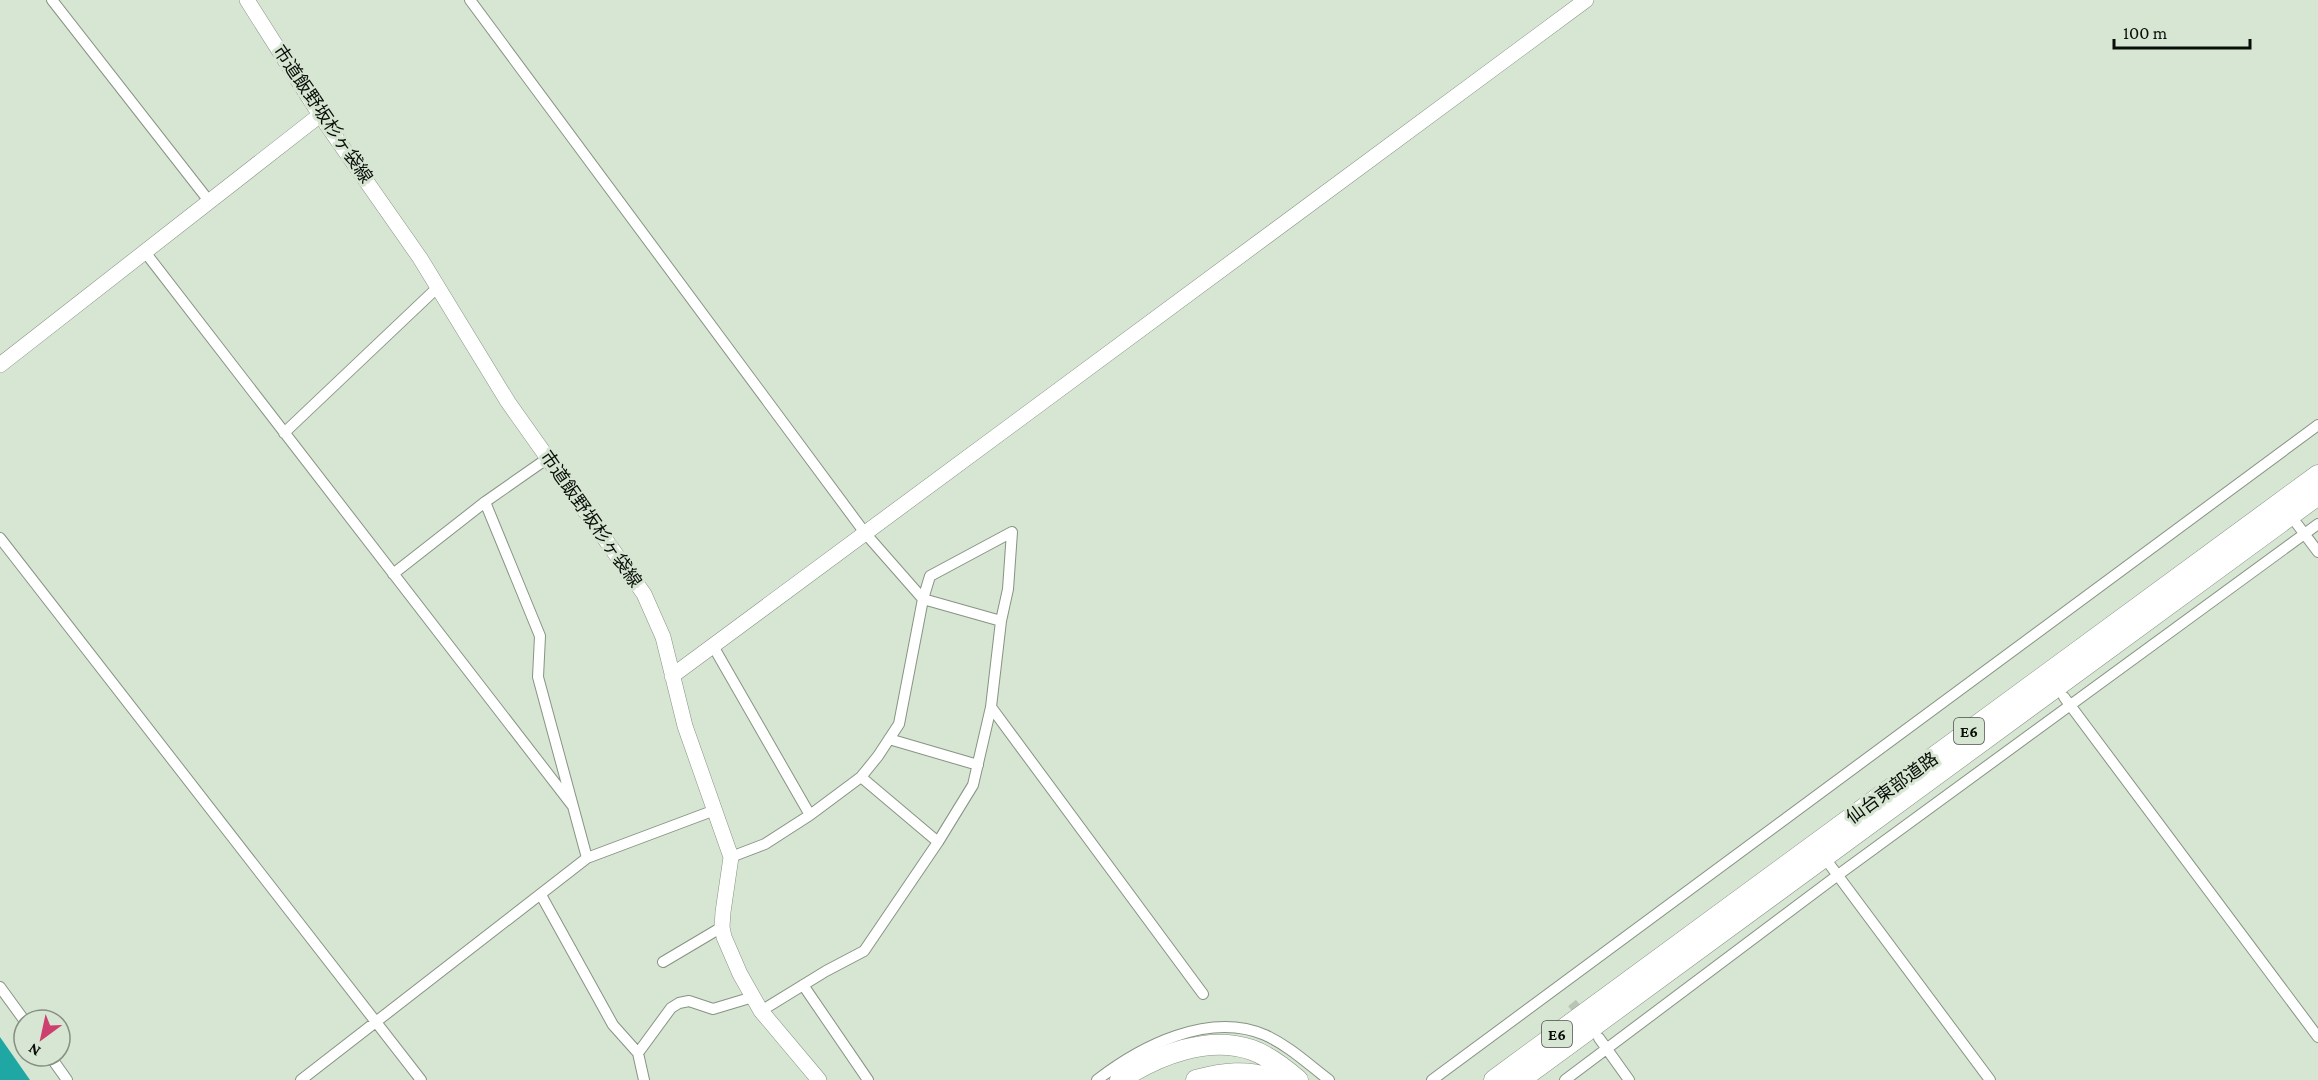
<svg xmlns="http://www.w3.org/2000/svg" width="2318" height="1080" viewBox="0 0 2318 1080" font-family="'Crimson Pro','Noto Sans JP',serif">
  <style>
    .water { fill: #1fa7a4 }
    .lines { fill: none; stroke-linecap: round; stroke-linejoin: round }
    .street-tunnel { stroke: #b8c5b5; stroke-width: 10; stroke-dasharray: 10 5; stroke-linecap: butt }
    .street-casing { stroke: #879483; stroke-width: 12 }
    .secondary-casing { stroke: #879483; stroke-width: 16 }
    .highway-casing { stroke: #879483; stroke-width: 21 }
    .street { stroke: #fff; stroke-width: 10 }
    .secondary { stroke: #fff; stroke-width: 15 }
    .highway { stroke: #fff; stroke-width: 20 }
    .labels { text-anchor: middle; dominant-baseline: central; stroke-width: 6; stroke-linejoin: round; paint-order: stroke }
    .shield { fill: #d7e5d3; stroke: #474e45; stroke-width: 1.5 }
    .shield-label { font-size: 16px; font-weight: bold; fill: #090e08 }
    .street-label { font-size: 18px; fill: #090e08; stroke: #d7e5d3 }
  </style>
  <rect width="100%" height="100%" fill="#d7e5d3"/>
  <path class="water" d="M0,1037L30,1080H0Z"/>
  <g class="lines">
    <path class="street-tunnel" d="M1572,1003L1585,1019"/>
    <defs>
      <path id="street" d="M52,0L209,201
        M470,0L865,533L923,599L1001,621
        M145,252L572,805
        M284,433L438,287
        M485,502L540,636L538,677L587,858
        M2297,524L2318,552
        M0,538L421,1080
        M393,574L485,502L548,458
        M713,646L810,815
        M2064,697L2318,1037
        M991,707L1203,994
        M889,739L978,765
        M861,777L938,842
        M731,857L765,844L810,815L861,777L878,756L899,724L923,599L930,576L1012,532L1008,589L1001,621L991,707L973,785L938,842L864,951L826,971L761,1011
        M1830,865L1990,1080
        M541,895L613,1025L638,1053L644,1080
        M663,962L722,927
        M803,985L868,1080
        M0,987L24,1020
        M1599,1038L1629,1080
        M638,1053L671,1008L679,1003L689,1001L713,1009L753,997
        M50,1056L67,1080
        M301,1080L587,858L715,810
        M1097,1080C1141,1046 1209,1011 1265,1035C1289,1046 1308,1064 1329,1080
        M1432,1080L2318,425
        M1565,1080L1838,875L2318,524"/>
      <path id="secondary" d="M247,0L320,115L420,258L508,402L644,594L663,637L685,726L731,857L723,912L722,927L724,937L740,974L761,1011L819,1080
        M0,365L320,115
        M672,676L1586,0"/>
      <path id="highway" d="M1120,1080C1156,1055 1208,1035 1252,1050C1269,1056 1284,1068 1298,1080
        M1196,1080C1222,1073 1248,1069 1274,1080
        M1494,1080L2318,475
        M1520,1080L2318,495"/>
    </defs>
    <use href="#street" class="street-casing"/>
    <use href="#secondary" class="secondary-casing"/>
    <use href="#highway" class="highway-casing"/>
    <use href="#street" class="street"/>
    <use href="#secondary" class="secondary"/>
    <use href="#highway" class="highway"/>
  </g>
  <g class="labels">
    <g class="shield">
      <rect x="1954" y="718" width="30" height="26" rx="4.5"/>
      <rect x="1542" y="1021" width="30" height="26" rx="4.5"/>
    </g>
    <g class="shield-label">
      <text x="1969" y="731">E6</text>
      <text x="1557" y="1034">E6</text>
    </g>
    <g class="street-label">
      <text transform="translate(323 114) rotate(56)">市道飯野坂杉ヶ袋線</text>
      <text transform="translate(591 519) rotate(55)">市道飯野坂杉ヶ袋線</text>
      <text transform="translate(1892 788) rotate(-36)">仙台東部道路</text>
    </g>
  </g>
  <g transform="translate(42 1038) rotate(213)"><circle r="28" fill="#d7e5d3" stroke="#858f82" stroke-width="1.5"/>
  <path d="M0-4.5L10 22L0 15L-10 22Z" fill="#cc3f6e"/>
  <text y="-9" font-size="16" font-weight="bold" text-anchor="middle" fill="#090e08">N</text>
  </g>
  <path d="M2114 39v9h136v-9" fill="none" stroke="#090e08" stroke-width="3"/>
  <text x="2123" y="39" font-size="18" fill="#090e08" stroke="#d7e5d3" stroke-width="4.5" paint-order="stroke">100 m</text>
</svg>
